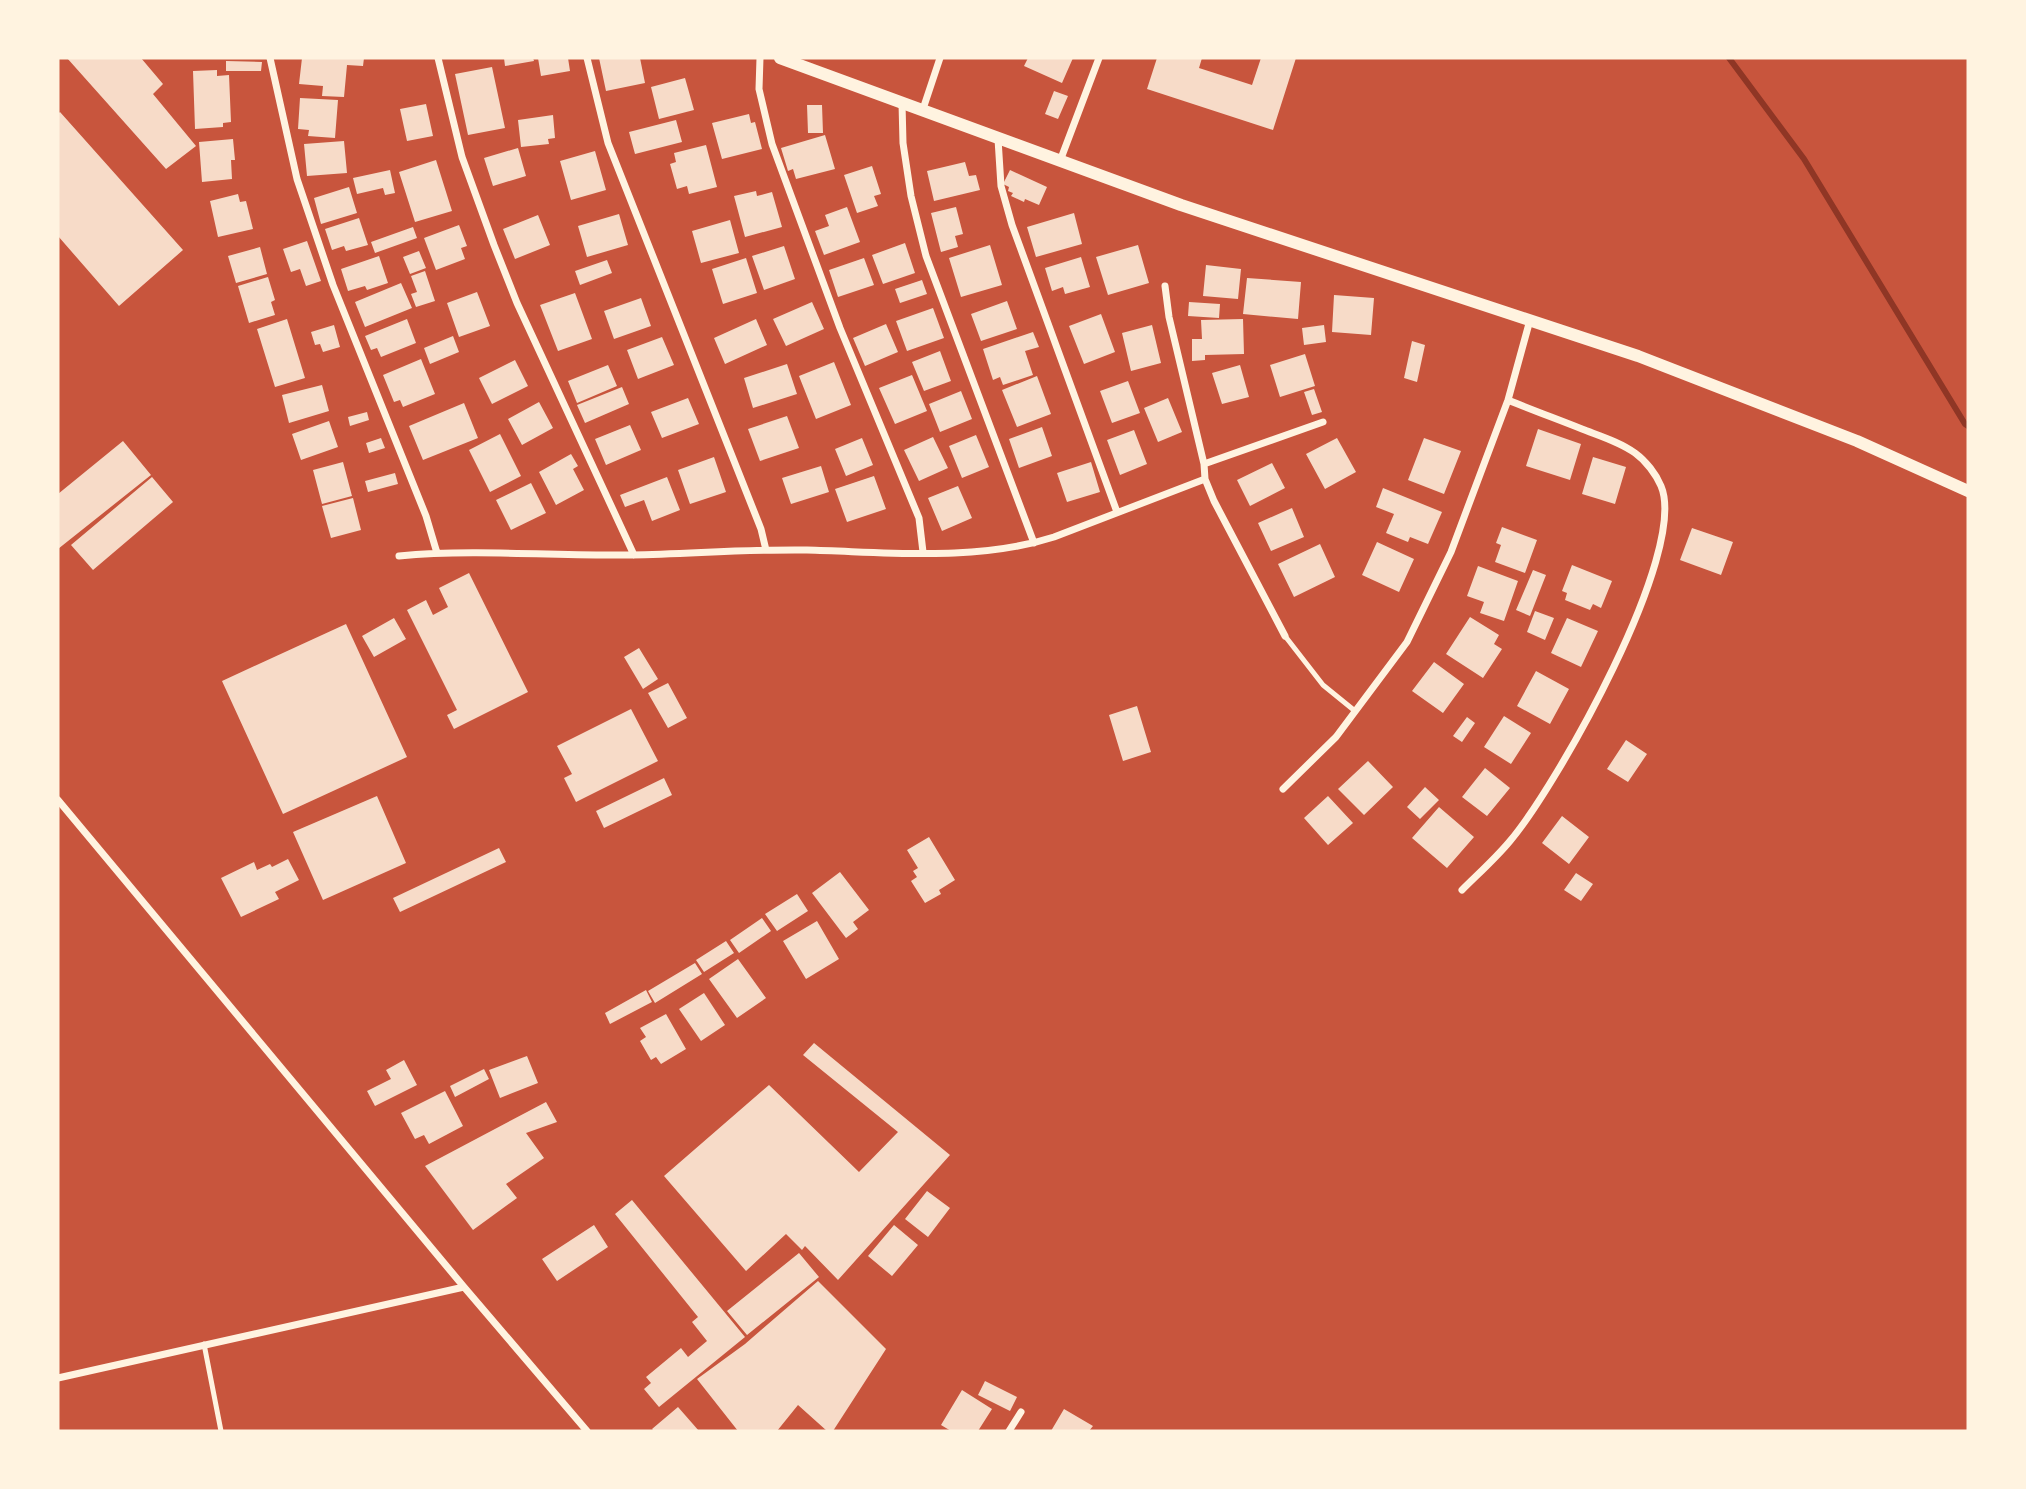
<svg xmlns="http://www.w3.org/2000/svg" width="2026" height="1489" viewBox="0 0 2026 1489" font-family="'Nunito Sans',sans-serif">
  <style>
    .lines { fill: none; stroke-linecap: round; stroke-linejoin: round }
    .stream { stroke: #8f3625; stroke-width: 6 }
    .building { fill: #f7dbc8 }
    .service { stroke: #fff3e0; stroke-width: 5 }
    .minor { stroke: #fff3e0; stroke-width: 7 }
    .tertiary { stroke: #fff3e0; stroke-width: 12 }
  </style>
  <rect width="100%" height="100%" fill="#c8553d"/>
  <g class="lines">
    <path class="stream" d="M1729,58L1804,159L1965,424L1968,426"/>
  </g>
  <path class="building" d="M67,58H141L163,84L153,94L196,146L166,169Z
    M302,58H364L363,66L347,65L344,97L322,96L323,86L299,84Z
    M504,58H533L534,61L505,66Z
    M538,58H568L570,71L541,76Z
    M599,58H640L645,83L606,91Z
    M1028,58H1073L1062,83L1024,66Z
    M1157,58H1202L1199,68L1252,85L1261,58H1296L1273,130L1147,89Z
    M226,61L262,62L261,71H226Z
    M492,67L505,128L468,135L455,74Z
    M217,70V76L229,75L231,122L223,123V127L195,129L193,71Z
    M685,78L694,110L659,119L651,87Z
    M1054,91L1068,96L1058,119L1045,114Z
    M300,98L338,100L335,138L308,136L309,130L298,129Z
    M426,104L433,136L407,141L400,109Z
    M807,105H822L823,133H808Z
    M60,112L183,250L119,306L58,236V114Z
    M749,114L751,123L755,122L762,149L722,159L712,123Z
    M553,115L555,138L548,139L549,144L521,147L518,120Z
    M676,120L682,142L635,154L629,132Z
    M825,135L835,169L796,179L793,169L788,171L781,148Z
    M233,139L235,160H231L232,179L202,182L199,142Z
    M344,141L347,173L307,176L304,144Z
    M706,145L717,187L689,194L687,186L677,189L670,164L676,162L674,153Z
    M518,148L526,176L493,186L484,158Z
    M595,151L606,190L571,200L560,161Z
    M436,160L452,211L415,222L399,172Z
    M965,162L969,176L976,175L980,190L934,201L927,171Z
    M872,166L881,194L874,196L878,206L857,213L844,175Z
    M390,170L395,193L385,195L383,188L357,194L353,178Z
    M1010,170L1047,187L1039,205L1025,199L1024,202L1011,196L1013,193L1008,191L1009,187L1003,184Z
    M349,187L357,213L321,224L314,198Z
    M756,191L757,196L772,192L782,227L745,237L734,196Z
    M238,194L240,202L246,201L253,229L218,237L210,201Z
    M847,207L860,242L824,255L815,231L829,226L825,215Z
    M956,207L963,234L955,236L958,247L941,252L931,213Z
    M1074,213L1082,244L1036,257L1027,227Z
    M619,214L628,245L587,257L578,226Z
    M538,215L550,245L515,259L503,229Z
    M359,218L368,245L346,251L344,246L332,250L325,229Z
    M730,220L739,253L701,263L692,231Z
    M459,225L467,246L461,248L465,259L436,270L424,238Z
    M413,227L417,238L375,253L371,242Z
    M307,241L321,281L306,286L300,269L291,272L283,249Z
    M905,243L915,273L883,284L872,255Z
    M990,245L1002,285L961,297L949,258Z
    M1138,245L1149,283L1108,295L1096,257Z
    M784,246L795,279L764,290L752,256Z
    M260,247L267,274L236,283L228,256Z
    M419,251L426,268L410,274L403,257Z
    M379,256L388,283L367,290L365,286L348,291L341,269Z
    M1081,257L1090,287L1065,294L1063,287L1052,291L1045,268Z
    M746,258L757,293L723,304L712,269Z
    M864,258L874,285L838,297L829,270Z
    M607,260L612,273L580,285L575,271Z
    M1206,265L1241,269L1238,299L1203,296Z
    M425,271L435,301L416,307L411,294L417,292L411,276Z
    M268,277L275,300L271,302L275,315L249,323L238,286Z
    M1247,278L1301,282L1298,319L1243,314Z
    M922,280L927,294L900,303L895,289Z
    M401,283L412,308L365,327L355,302Z
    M477,292L490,326L459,337L447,303Z
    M575,293L592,339L558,351L540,305Z
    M1334,295L1374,298L1371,335L1332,332Z
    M641,298L651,326L614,339L604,311Z
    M1007,301L1017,329L981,341L971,314Z
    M812,302L824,329L786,346L773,319Z
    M1189,302L1220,304L1219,318L1188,316Z
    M933,308L944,338L907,351L896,321Z
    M1101,314L1115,352L1084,364L1069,326Z
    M287,319L305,378L275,387L257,329Z
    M407,319L416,343L381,357L377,348L371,350L365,336Z
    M756,319L767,345L725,364L714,338Z
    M1243,319L1244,354L1205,355V360L1192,361V339H1202L1201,320Z
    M886,324L898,352L865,366L853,338Z
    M334,325L340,347L323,352L320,344L315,345L311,332Z
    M1152,325L1161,363L1131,371L1122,333Z
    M1324,325L1326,342L1304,345L1302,328Z
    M1033,332L1039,347L1025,351L1033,375L1003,385L1000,377L993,380L983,349Z
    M453,336L459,352L430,364L424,348Z
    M662,337L674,365L638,379L627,350Z
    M1412,341L1425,345L1417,382L1404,378Z
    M940,351L951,381L924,391L912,362Z
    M1305,354L1315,386L1280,397L1270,365Z
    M421,359L435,394L403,407L400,400L394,402L383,375Z
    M515,360L528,386L492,404L479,378Z
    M834,362L851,405L816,419L799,376Z
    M787,364L797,394L753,408L744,378Z
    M608,365L617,386L577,403L568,381Z
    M1240,365L1249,397L1222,404L1212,373Z
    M912,375L927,411L895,424L879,388Z
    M1037,376L1051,414L1017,427L1002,390Z
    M1128,381L1140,413L1112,423L1100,391Z
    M322,385L329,411L289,423L282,395Z
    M622,387L629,404L585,423L577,405Z
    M1314,389L1322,412L1312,415L1304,392Z
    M961,391L972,419L940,432L929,404Z
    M688,398L699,424L662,438L651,412Z
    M1168,398L1182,432L1158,442L1144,408Z
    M539,402L553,428L522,445L508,419Z
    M464,403L478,438L423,460L409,426Z
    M367,412L369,420L350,426L348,417Z
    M787,416L799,448L760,461L748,429Z
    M329,421L338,447L301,460L292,434Z
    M630,425L641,450L606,465L595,439Z
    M1042,427L1052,456L1019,468L1009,439Z
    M1538,429L1581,444L1570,480L1526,466Z
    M1134,430L1147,464L1120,475L1107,440Z
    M500,434L521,476L490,492L469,450Z
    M976,435L989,467L962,478L949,446Z
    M933,437L948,468L919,481L904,450Z
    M381,438L385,448L369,453L366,443Z
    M862,438L873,465L846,476L835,449Z
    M1337,438L1356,472L1325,489L1306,454Z
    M1424,438L1461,451L1444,494L1408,480Z
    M123,441L151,475L58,549V494Z
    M571,454L578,466L573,469L584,490L556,505L539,472Z
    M714,457L726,492L690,504L678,470Z
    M1593,457L1626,467L1615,504L1582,494Z
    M343,462L352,496L322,504L313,470Z
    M1091,462L1100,492L1067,502L1057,473Z
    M1272,463L1285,488L1250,506L1237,480Z
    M821,466L829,492L791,504L782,478Z
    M395,473L398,484L368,492L365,481Z
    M874,476L886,509L847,522L835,489Z
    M152,477L173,502L93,570L71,545Z
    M667,477L680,510L652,521L644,500L625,507L620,495Z
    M531,483L546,513L511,530L496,500Z
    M958,486L972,518L942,531L928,498Z
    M1383,488L1442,512L1428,544L1410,537L1408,542L1386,533L1394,514L1376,507Z
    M353,498L361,530L331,538L322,506Z
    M1292,508L1304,537L1271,551L1258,523Z
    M1502,527L1537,540L1525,573L1495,562L1501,545L1496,543Z
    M1692,528L1733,542L1721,575L1680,560Z
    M1377,542L1414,559L1399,592L1362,575Z
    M1320,544L1335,577L1294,597L1278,564Z
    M1572,565L1612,581L1601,608L1593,604L1590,610L1565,600L1567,593L1562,591Z
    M1478,566L1518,581L1504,621L1480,613L1484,602L1467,596Z
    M1533,570L1546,575L1530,616L1516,610Z
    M469,573L528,692L454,729L447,715L457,710L407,610L426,600L433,615L448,607L439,588Z
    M1535,611L1554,618L1545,640L1527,632Z
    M1470,617L1499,635L1494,644L1502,649L1483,678L1446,654Z
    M394,618L406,639L374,657L362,636Z
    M1567,618L1598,631L1581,667L1551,653Z
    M346,624L407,757L283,814L222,681Z
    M639,648L658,679L643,689L624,657Z
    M1434,662L1464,684L1443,713L1412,691Z
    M1536,671L1569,689L1550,724L1517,706Z
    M668,683L687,718L668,728L648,693Z
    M1137,706L1151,752L1123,761L1109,715Z
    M631,709L658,761L576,802L564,778L572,774L557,746Z
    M1504,716L1531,733L1511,764L1484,747Z
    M1467,717L1475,723L1462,742L1453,736Z
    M1626,740L1647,754L1628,782L1607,769Z
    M1368,761L1393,787L1364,815L1338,789Z
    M1485,768L1510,788L1487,816L1462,797Z
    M664,778L672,795L604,828L596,811Z
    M1425,787L1439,800L1420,819L1407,807Z
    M377,796L406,863L323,900L293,832Z
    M1328,796L1353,823L1328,845L1304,818Z
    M1439,807L1474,837L1447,868L1412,838Z
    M1562,816L1589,837L1569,864L1542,843Z
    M929,837L955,880L939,890L941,894L925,903L911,881L917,877L913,871L918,868L907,850Z
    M499,848L506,862L400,912L393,898Z
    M288,859L299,880L275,892L279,899L241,917L221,878L254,862L257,870L270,864L272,867Z
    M840,872L869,910L853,922L858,929L846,938L812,893Z
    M1576,873L1593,884L1581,901L1564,890Z
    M797,894L808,911L777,931L765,914Z
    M762,918L771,931L739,953L730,940Z
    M817,921L839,959L806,979L783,941Z
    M726,941L734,953L704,972L696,960Z
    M738,959L766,998L737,1018L709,979Z
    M695,963L702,974L655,1003L648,991Z
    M646,990L652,1002L610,1024L605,1013Z
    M704,993L725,1025L701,1041L679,1009Z
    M666,1014L686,1049L661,1064L656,1057L651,1060L640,1041L646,1037L640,1028Z
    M814,1043L950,1155L838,1280L805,1246L802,1250L786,1234L746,1271L664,1176L769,1085L859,1172L898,1132L803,1055Z
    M527,1056L538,1083L500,1098L489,1070Z
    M404,1060L417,1085L375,1106L367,1091L391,1079L386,1070Z
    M484,1069L489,1079L455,1097L450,1086Z
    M445,1091L463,1126L429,1144L424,1135L415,1139L401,1113Z
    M546,1102L557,1122L526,1133L544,1158L506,1184L517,1198L473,1230L425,1166Z
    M927,1191L950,1208L928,1237L905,1219Z
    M632,1200L745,1337L659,1407L644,1389L651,1383L646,1377L681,1348L688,1357L707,1341L692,1322L698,1317L615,1214Z
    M594,1225L608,1247L557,1281L542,1259Z
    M894,1225L918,1245L892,1276L868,1256Z
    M799,1253L819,1277L747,1335L727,1311Z
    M818,1281L886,1349L833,1431H827L798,1405L777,1431H738L697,1379L745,1344Z
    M985,1381L1017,1397L1010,1411L978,1395Z
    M962,1390L992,1409L978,1431H951L941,1425Z
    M678,1407L699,1431H654L652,1429Z
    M1064,1409L1093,1426L1089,1431H1051Z"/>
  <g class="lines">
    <path class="service" d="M1285,636L1323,685L1355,711
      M204,1344L221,1431"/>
    <path class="minor" d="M270,58L297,179L333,285L426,516L437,553
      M438,58L462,157L494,245L517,303L634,555
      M587,58L608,143L761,529L766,550
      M760,58L759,89L772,144L840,328L919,518L923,552
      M902,103L903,143L911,196L926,256L1034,543
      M923,109L940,58
      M998,139L1001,186L1012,225L1117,512
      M1060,161L1099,58
      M1165,286L1169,317L1204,464
      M1205,479L1214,501L1285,636
      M399,556C476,549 554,556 632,555C690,554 748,549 807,550C888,552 976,562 1054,537L1205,479L1204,464L1323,422
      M1283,789L1336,737L1407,642L1451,552L1508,400L1530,320
      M58,800L464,1287L587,1431
      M1462,890C1478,874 1496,858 1510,841C1556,787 1689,552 1661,486C1656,474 1646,461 1635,453C1620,442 1600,436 1582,429C1557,419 1532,410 1508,400
      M58,1378L464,1287
      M1009,1431L1021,1412"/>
    <path class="tertiary" d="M780,58L1181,205L1638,356L1857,441L1968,491"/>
  </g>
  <rect width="2026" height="1489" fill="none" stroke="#fff3e0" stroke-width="119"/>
</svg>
